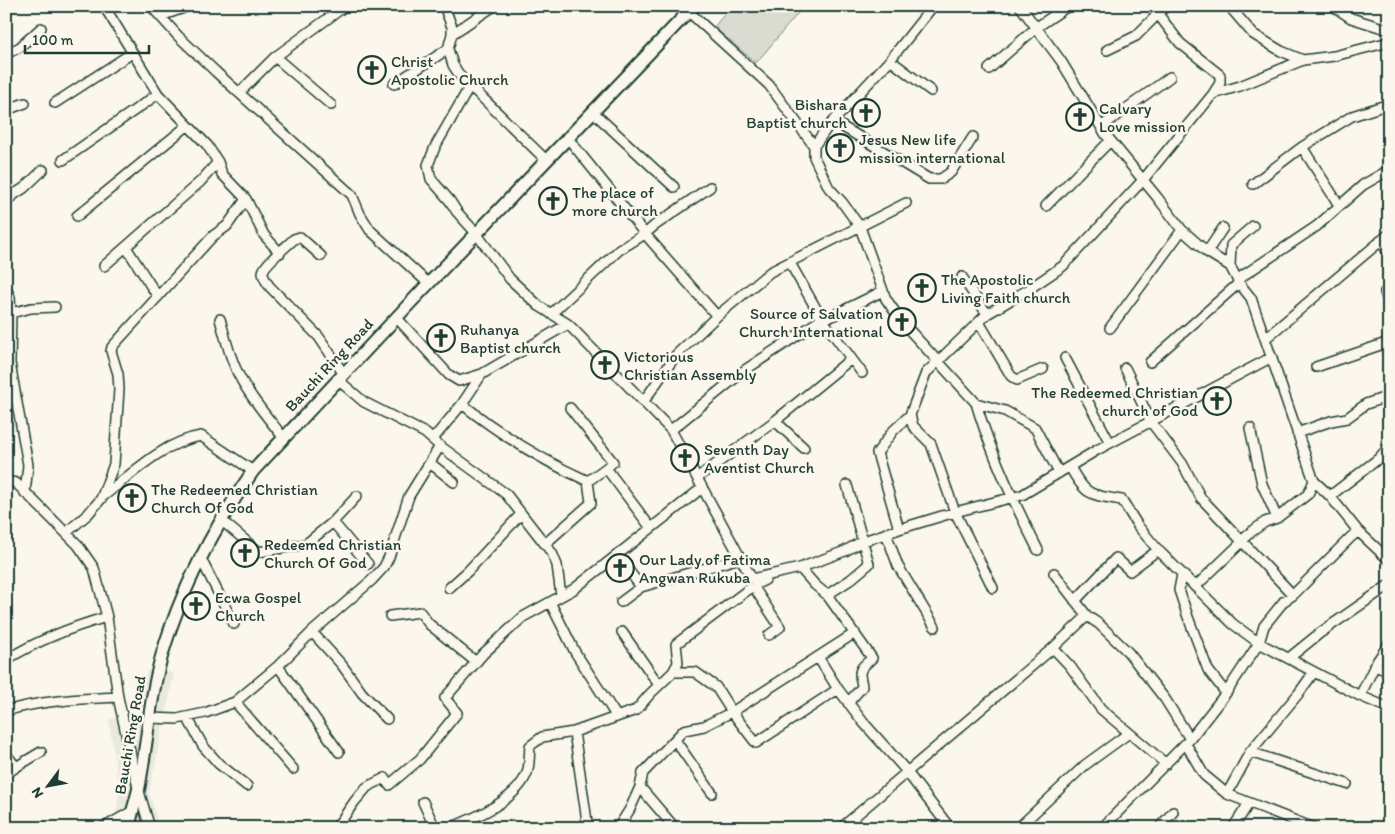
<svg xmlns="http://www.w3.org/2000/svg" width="1395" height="834" viewBox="0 0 1395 834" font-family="Itim,sans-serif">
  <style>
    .built { fill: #eae9de }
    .green { fill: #dbdcd1; stroke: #7d8c82 }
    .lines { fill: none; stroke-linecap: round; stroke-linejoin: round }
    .minor-casing { stroke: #1f3d34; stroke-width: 12 }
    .major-casing { stroke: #1f3d34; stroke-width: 15 }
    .minor { stroke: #fbf7ec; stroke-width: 9 }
    .major { stroke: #fbf7ec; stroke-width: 11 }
    .labels { text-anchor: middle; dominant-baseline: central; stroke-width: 5; stroke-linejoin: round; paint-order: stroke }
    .poi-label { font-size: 16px; fill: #1f3d34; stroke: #fbf7ec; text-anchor: start }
    .street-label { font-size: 16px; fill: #1f3d34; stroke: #fbf7ec }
  </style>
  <rect width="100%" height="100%" fill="#fbf7ec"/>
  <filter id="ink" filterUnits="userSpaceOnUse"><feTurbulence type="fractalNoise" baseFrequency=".02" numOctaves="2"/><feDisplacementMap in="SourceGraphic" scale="10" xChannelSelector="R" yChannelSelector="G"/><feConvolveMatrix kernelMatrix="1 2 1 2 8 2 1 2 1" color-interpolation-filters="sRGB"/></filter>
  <g filter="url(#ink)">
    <path class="built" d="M147,670L174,673L149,793L160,828H110L115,823L119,791L109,719L139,715Z"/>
    <path class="green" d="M731,6H804L756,63L714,27Z"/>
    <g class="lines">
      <defs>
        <path id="minor" d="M104,6L158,94L207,145L218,162L222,174L246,199L264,235L280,253
          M151,6L178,36L216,72L352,195L360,214L370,230L428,283
          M444,6L452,27V34L448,49L453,65L460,76L546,160
          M933,6L890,60L827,128L814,146V157L829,188L842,202L860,227L886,299L902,322L976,403L1005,411L1035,428L1059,473
          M1020,6L1061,61L1106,135L1157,197L1182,230L1207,252L1230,266L1239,283L1251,298L1314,481L1330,496L1358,531
          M1229,6L1253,34L1281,51L1303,60
          M1333,6L1351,18L1389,30
          M689,12L769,85L814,146
          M161,16L189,6
          M452,34L494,6
          M1107,50L1136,36L1166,6
          M6,54L20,47L41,28
          M275,57L331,105
          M890,60L931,91
          M989,69L1037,27L1068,6
          M394,84L448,49
          M470,86L435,147L428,165L431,179L450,201L457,212L476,233L510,279L539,306L568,324L671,430L752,579L800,568L845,551L861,542L899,529L955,512L1022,495L1097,450L1272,357
          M239,93L275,57L345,6
          M1213,94L1240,86L1303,60L1334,56L1389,42
          M55,103L132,53
          M6,110L25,103
          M593,112L674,187
          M833,121L929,179H941L951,172L973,137
          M1101,127L1170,77
          M567,137L645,234L717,316
          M1302,147L1339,205
          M63,160L158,94
          M6,183L12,197
          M1253,184L1302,147L1352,116L1389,104
          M6,200L24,188L43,170
          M1046,206L1110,141
          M77,216L187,126
          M1380,241L1389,253
          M126,247L158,297
          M1207,252L1223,228
          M321,256L300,237L294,239C287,246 264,264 263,272C263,278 267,283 270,287L319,337L343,373
          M790,263L822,319L862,373
          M104,266L200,182L218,162
          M1230,266L1231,245L1253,226
          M962,277L987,314
          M1238,279L1317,226L1363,185L1389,170
          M6,289L10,297L11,313L10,363L28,465L25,493
          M1389,290L1385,292L1389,306
          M11,313L31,308L55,307
          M551,314L619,250L645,234L654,226L710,187
          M396,317L449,375L459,381L482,374
          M220,319C226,340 231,362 242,381C253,401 269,419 283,437
          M979,322L1011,376L1017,380L1043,369
          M1110,328L1182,230
          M1266,338L1389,234
          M1065,358L1110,443
          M1150,362L1239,283
          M1316,367L1389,342
          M1125,368L1151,422L1182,463L1201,498L1293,595
          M337,379L364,402L425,433L440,446L506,494L552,553L557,565L561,596
          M644,401L676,355L717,316L770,272L906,203
          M976,403C991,454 1014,503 1038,550
          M462,404C500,434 543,461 588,481L606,468L651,528
          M570,408L613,462L606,468
          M775,421L804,448
          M1250,428L1262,484L1277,518
          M671,430L745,370L822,319L832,316L883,291
          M1297,433L1331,421L1347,418L1366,404L1389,396
          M433,439L462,404L482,374L568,324
          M430,463L454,482
          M1070,467C1086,496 1090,495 1122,500L1138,526L1158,550L1233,624L1259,643L1360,696L1389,708
          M697,478L775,421L851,359
          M6,481L16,483L78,545L94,568L107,617L118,697L138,788L150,828
          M1330,496L1378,459L1389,447
          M101,498C131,475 163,442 201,436L253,471
          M221,520L259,552L306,544L333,522L357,496
          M333,522L368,564
          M899,529L877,453L893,431L910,415
          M66,533L88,514L101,499L114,464L119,389L118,374L111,351L112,347L213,236L227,226L246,199
          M886,533L898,566L935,627
          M545,544L591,503L588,481
          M617,555L641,587L740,558
          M200,557L234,624
          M800,568L815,585L827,595L872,658C868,663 860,666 860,674C860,679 862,682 862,687L848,703
          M1054,573L1087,616L1099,624L1128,652L1165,699L1190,739
          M1182,574L1179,590L1188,617L1208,670L1226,693
          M753,586L780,627L769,635
          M1195,587L1243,541L1247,535L1265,522L1277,518L1308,494L1314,481
          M449,588L468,571L521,514
          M993,588L955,512L931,444L913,426L910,415L926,373L987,314L1029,289L1063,266L1143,180L1213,94L1220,83V75L1180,43L1158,14
          M827,595L850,580L869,564L847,485
          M1075,601L1116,558L1130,571L1158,550
          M550,602L575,652L617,717
          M621,602L641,587
          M390,616L420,612L429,624L476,662
          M312,632L342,665L362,693L387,719
          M622,632L659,685
          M1053,648L1070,666L1101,709L1166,764
          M818,657L838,689L863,722L903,767L950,828
          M1289,658L1320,633L1389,585
          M6,660C38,640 72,627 107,617
          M278,666L339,752
          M1374,666L1389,671
          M673,672H695L716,687L732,712L855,633
          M1360,696L1376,663L1389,644
          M235,702L293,769
          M6,711C43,700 80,699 118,697
          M187,717L203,746L219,764L247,786
          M149,718L177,719L205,713L235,702L278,666L312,632L372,580L384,567L389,557L409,496L440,446
          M574,732L588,828
          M675,740L712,793
          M1186,744L1204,775L1227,794L1314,828
          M1250,752L1347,784
          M6,754L16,767L6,774
          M16,767L41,752
          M640,787L675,828
          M1227,794L1250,752L1299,693L1314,672
          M423,802L435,828
          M103,828L131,812
          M336,828L355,801L367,787L385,778L389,785L420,759L457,713L445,698L483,654L523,617L574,589L702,488
          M450,828C475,818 517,800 527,773C530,765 529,754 530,746L542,737L574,732L636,710L651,693L673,672L678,663L676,644L753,586L765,580
          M618,828L630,809L640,787L643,773L684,730L704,726L732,712L756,743L838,689
          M841,828L1053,648L1087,616
          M1018,828L1085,765L1129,733
          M1102,828L1190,739L1226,693L1259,643L1264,626L1284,601L1293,595L1350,538L1358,531L1389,560
          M1159,828L1173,812
          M1233,828L1249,803"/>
        <path id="major" d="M129,828C131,814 136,801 139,787C148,739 150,691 165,645C185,581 215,526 253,471L412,301L694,6"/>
      </defs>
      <use href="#minor" class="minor-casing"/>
      <use href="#major" class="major-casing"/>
      <use href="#minor" class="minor"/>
      <use href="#major" class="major"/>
    </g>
  </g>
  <defs>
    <symbol id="church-ring" viewBox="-11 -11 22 22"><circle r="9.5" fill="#fbf7ec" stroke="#1f3d34" stroke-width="1.5"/><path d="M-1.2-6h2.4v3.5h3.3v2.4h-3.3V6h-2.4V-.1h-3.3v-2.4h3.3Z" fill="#1f3d34"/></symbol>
  </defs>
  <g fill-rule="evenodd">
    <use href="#church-ring" x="356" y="54" width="32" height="32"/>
    <use href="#church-ring" x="850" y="97" width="32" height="32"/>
    <use href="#church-ring" x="1064" y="101" width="32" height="32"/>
    <use href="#church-ring" x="824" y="132" width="32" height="32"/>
    <use href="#church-ring" x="537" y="185" width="32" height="32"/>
    <use href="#church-ring" x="906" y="272" width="32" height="32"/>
    <use href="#church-ring" x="886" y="306" width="32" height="32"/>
    <use href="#church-ring" x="425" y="322" width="32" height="32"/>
    <use href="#church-ring" x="589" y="349" width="32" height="32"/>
    <use href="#church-ring" x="1201" y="385" width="32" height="32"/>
    <use href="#church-ring" x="669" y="442" width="32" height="32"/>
    <use href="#church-ring" x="116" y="482" width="32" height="32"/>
    <use href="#church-ring" x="229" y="537" width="32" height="32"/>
    <use href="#church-ring" x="604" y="552" width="32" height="32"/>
    <use href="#church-ring" x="180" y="590" width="32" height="32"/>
  </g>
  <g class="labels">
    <g class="poi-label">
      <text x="391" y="61">Christ<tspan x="391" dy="18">Apostolic Church</tspan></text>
      <text x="847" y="104" text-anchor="end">Bishara<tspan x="847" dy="18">Baptist church</tspan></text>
      <text x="1099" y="108">Calvary<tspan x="1099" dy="18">Love mission</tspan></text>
      <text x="859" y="139">Jesus New life<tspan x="859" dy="18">mission international</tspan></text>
      <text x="572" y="192">The place of<tspan x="572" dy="18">more church</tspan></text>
      <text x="941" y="279">The Apostolic<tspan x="941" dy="18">Living Faith church</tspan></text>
      <text x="883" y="313" text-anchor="end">Source of Salvation<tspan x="883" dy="18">Church International</tspan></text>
      <text x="460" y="329">Ruhanya<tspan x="460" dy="18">Baptist church</tspan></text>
      <text x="624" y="356">Victorious<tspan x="624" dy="18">Christian Assembly</tspan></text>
      <text x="1198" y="392" text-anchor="end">The Redeemed Christian<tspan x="1198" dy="18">church of God</tspan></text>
      <text x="704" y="449">Seventh Day<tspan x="704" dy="18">Aventist Church</tspan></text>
      <text x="151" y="489">The Redeemed Christian<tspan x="151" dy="18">Church Of God</tspan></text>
      <text x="264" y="544">Redeemed Christian<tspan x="264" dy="18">Church Of God</tspan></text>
      <text x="639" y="559">Our Lady of Fatima<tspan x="639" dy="18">Angwan Rukuba</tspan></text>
      <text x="215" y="597">Ecwa Gospel<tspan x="215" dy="18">Church</tspan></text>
    </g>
    <g class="street-label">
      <text transform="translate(329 365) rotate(-47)">Bauchi Ring Road</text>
      <text transform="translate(130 735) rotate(-80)">Bauchi Ring Road</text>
    </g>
  </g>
  <rect width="1395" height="834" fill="none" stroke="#fbf7ec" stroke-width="25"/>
  <rect x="12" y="12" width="1370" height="809" fill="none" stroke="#1f3d34" stroke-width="2" filter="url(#ink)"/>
  <g transform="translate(48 786) rotate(238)" stroke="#fbf7ec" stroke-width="4" paint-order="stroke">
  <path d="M0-4L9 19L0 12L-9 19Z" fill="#1f3d34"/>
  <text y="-8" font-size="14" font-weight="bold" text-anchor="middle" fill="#1f3d34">N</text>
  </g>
  <path d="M25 45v8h124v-8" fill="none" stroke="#1f3d34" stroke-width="2.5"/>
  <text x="32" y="45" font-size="15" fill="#1f3d34" stroke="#fbf7ec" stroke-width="4" paint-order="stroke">100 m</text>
</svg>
